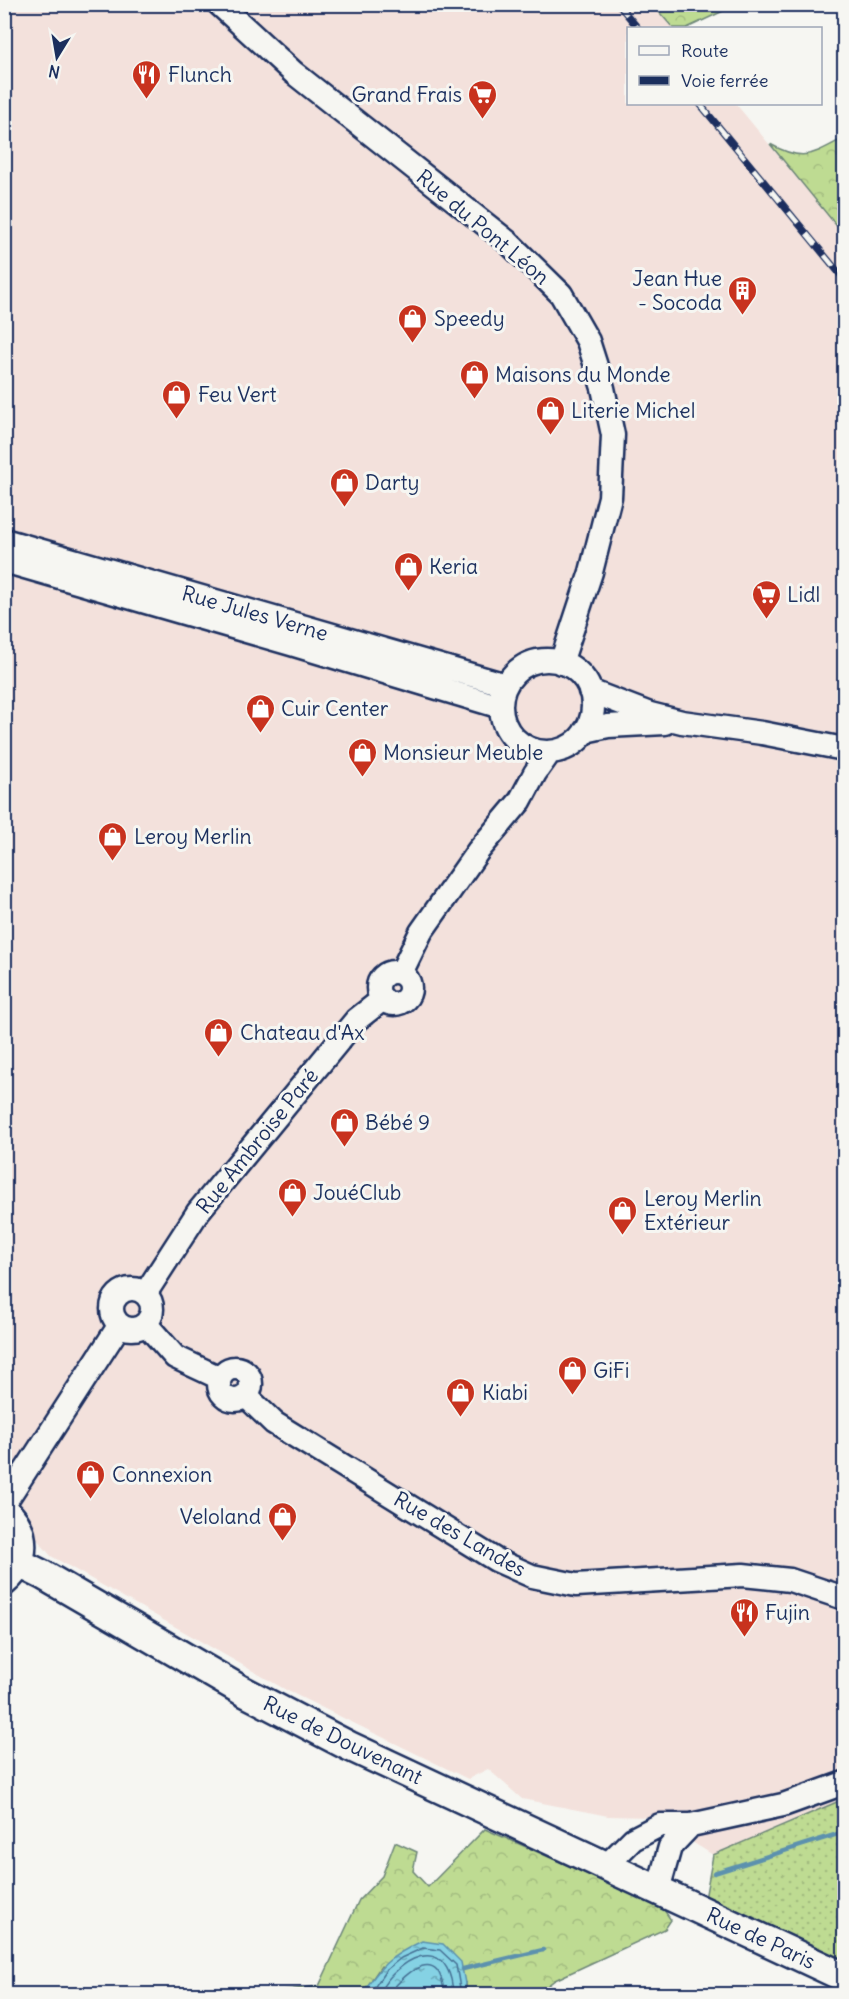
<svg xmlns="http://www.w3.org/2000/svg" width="849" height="1999" viewBox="0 0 849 1999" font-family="Delius,sans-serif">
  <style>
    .built { fill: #f3e1dc }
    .grass { fill: url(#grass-dots); stroke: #6c8578; stroke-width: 1.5 }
    .forest { fill: url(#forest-crowns); stroke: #6c8578; stroke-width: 1.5 }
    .water { fill: url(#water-ripples); stroke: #5b91ae; stroke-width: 1.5 }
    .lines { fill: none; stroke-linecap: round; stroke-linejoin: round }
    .shore { stroke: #457094; stroke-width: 1.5 }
    .stream { stroke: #5b91ae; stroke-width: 4.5 }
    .minor-casing { stroke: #1b2f5e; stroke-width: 27 }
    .major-casing { stroke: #1b2f5e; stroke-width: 33 }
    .minor { stroke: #f6f6f2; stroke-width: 22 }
    .major { stroke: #f6f6f2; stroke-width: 28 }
    .rail-casing { stroke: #1b2f5e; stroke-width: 7 }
    .rail { stroke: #f6f6f2; stroke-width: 4.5; stroke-dasharray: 14; stroke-linecap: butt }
    .labels { text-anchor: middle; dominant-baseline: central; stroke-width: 6; stroke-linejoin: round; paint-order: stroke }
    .poi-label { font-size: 21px; fill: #1b2f5e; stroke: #f6f6f2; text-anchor: start }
    .street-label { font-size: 21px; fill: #1b2f5e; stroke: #f6f6f2 }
  </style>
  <defs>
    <pattern id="grass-dots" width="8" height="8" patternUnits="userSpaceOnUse" patternTransform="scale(1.5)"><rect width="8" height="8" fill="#bedb92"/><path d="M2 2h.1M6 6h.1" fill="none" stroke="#a3bc80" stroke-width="1.8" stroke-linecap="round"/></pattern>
    <pattern id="forest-crowns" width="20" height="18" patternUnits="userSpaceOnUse" patternTransform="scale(1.5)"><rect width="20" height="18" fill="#bedb92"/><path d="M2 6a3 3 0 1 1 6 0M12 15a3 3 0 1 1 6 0" fill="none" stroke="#a3bc80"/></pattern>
    <pattern id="water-ripples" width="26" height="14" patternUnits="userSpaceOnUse" patternTransform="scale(1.5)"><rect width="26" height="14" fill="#85d2e4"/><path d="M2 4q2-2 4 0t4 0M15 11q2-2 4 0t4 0" fill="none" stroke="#6cabbc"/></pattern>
  </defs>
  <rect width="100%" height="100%" fill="#f6f6f2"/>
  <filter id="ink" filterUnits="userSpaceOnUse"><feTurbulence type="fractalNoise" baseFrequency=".0167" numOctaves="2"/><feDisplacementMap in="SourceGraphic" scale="12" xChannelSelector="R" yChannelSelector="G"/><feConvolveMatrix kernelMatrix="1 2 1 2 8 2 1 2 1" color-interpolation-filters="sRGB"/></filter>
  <g filter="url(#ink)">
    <path class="built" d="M4,5H653L673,28H628V104H736L844,235V1799L713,1855L652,1817L608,1816L522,1799L488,1769L468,1779L288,1691L51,1556L36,1538L28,1510L5,1497Z"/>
    <path class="grass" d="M844,1799V1961L705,1899L713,1855Z"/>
    <path class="forest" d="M653,5H736L687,28H673Z
      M844,138V235L770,144C804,163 813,154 844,138Z
      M485,1829L662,1907L671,1920L665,1929L555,1980L536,1994H467L466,1983L381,1966L362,1994H259L319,1986L359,1900L382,1876L395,1842L417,1852L413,1871L428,1887Z"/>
    <path class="water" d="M422,1941L443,1944L461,1962L467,1994H362C382,1964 389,1957 422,1941Z"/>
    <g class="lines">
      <path class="shore" d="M370,1994L386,1970L401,1958L423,1948L440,1950L456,1965L461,1994
        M378,1994C382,1988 386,1981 392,1975C421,1945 451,1949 453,1994
        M389,1994C407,1969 441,1945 444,1994"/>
      <path class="stream" d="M714,1873L844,1832
        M463,1969L543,1950"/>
      <defs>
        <path id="minor" d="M219,4L294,73L509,243L561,294L588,341L603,388L613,435L610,497L591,572L561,663
          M4,540L506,685
          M4,561L291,644L501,707
          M501 706a46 46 0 1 1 92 0a46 46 0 1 1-92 0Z
          M590,691L650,714L682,722L762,733L844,749
          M585,731L608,726L665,723
          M378 988a16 16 0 1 1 32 0a16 16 0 1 1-32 0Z
          M401,973L421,932L478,851L520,801L535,773L550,752
          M112 1309a20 20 0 1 1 40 0a20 20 0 1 1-40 0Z
          M145,1294L198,1212L356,1020L383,999
          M146,1324L175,1357L220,1378
          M219 1384a16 16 0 1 1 32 0a16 16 0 1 1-32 0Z
          M246,1396L274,1423L496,1560L532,1576L576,1585L743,1575L790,1580L844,1598
          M4,1504L119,1326
          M610,1867L615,1857L633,1839L660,1825H691L783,1805L844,1783
          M658,1890L670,1847L691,1825"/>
        <path id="major" d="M4,1511C27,1530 27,1561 4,1581
          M19,1563L43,1575L241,1690L349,1746L844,1977"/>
      </defs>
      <use href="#minor" class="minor-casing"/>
      <use href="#major" class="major-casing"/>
      <use href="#minor" class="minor"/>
      <use href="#major" class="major"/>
      <defs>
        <path id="rail" d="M618,4L638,28
          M700,104L844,279"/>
      </defs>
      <use href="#rail" class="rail-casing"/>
      <use href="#rail" class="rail"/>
    </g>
  </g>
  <defs>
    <symbol id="restaurant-pin" viewBox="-11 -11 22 30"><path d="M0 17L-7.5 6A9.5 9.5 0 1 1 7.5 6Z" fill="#c8321e" stroke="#f6f6f2"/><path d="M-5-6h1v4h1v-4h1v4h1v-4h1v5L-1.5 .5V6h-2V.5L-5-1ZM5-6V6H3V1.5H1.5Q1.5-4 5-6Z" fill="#fff"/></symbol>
    <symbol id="supermarket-pin" viewBox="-11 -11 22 30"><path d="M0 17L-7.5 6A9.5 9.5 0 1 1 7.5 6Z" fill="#c8321e" stroke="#f6f6f2"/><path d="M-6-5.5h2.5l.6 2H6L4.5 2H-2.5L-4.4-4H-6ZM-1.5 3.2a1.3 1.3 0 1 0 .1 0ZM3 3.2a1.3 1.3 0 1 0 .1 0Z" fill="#fff"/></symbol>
    <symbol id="building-pin" viewBox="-11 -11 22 30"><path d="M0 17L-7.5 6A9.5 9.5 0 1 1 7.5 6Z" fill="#c8321e" stroke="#f6f6f2"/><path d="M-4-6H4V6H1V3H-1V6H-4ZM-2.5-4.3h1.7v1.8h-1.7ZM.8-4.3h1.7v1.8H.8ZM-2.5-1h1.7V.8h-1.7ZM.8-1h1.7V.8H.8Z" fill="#fff"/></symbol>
    <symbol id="shop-pin" viewBox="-11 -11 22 30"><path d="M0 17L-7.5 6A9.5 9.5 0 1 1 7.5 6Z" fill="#c8321e" stroke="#f6f6f2"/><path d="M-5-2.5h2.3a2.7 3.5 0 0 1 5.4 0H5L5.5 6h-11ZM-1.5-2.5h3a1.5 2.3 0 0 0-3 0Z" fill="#fff"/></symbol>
  </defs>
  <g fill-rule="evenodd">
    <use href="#restaurant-pin" x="130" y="58" width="33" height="45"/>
    <use href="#supermarket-pin" x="466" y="78" width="33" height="45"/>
    <use href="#building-pin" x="726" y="274" width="33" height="45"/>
    <use href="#shop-pin" x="396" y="302" width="33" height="45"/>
    <use href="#shop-pin" x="458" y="358" width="33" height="45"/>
    <use href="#shop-pin" x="160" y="378" width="33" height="45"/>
    <use href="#shop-pin" x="534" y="394" width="33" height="45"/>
    <use href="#shop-pin" x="328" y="466" width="33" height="45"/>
    <use href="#shop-pin" x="392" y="550" width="33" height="45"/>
    <use href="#supermarket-pin" x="750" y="578" width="33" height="45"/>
    <use href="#shop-pin" x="244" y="692" width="33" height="45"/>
    <use href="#shop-pin" x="346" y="736" width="33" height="45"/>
    <use href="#shop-pin" x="96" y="820" width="33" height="45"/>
    <use href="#shop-pin" x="202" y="1016" width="33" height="45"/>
    <use href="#shop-pin" x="328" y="1106" width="33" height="45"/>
    <use href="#shop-pin" x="276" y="1176" width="33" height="45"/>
    <use href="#shop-pin" x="606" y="1194" width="33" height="45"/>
    <use href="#shop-pin" x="556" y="1354" width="33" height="45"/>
    <use href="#shop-pin" x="444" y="1376" width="33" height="45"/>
    <use href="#shop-pin" x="74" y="1458" width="33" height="45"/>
    <use href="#shop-pin" x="266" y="1500" width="33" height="45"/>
    <use href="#restaurant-pin" x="728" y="1596" width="33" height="45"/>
  </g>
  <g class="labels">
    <g class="poi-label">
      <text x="168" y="74">Flunch</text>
      <text x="462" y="94" text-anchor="end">Grand Frais</text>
      <text x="722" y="278" text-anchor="end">Jean Hue<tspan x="722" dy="24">- Socoda</tspan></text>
      <text x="434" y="318">Speedy</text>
      <text x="495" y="374">Maisons du Monde</text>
      <text x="198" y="394">Feu Vert</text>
      <text x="571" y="410">Literie Michel</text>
      <text x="365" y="482">Darty</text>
      <text x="429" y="566">Keria</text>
      <text x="787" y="594">Lidl</text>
      <text x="281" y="708">Cuir Center</text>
      <text x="383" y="752">Monsieur Meuble</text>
      <text x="134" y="836">Leroy Merlin</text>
      <text x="240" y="1032">Chateau d'Ax</text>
      <text x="365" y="1122">Bébé 9</text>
      <text x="313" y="1192">JouéClub</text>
      <text x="644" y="1198">Leroy Merlin<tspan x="644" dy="24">Extérieur</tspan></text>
      <text x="593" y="1370">GiFi</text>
      <text x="482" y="1392">Kiabi</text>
      <text x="112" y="1474">Connexion</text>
      <text x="261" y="1516" text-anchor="end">Veloland</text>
      <text x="765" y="1612">Fujin</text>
    </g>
    <g class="street-label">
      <text transform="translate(483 227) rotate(40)">Rue du Pont Léon</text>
      <text transform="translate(255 613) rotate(16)">Rue Jules Verne</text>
      <text transform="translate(257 1141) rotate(-51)">Rue Ambroise Paré</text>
      <text transform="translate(460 1534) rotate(30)">Rue des Landes</text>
      <text transform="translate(343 1740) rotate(26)">Rue de Douvenant</text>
      <text transform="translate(761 1938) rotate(25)">Rue de Paris</text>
    </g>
  </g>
  <rect width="849" height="1999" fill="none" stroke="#f6f6f2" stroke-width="24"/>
  <rect x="12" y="12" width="825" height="1975" fill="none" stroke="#1b2f5e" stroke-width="2" filter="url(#ink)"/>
  <rect x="627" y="27" width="195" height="78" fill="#f6f6f2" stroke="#9ea6b7" stroke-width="1.5"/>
  <rect x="639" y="46" width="30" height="9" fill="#f6f6f2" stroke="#9ea6b7" stroke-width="1.5"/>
  <text x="681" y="57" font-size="18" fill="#1b2f5e">Route</text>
  <rect x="639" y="76" width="30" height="9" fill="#1b2f5e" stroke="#9ea6b7" stroke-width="1.5"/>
  <text x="681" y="87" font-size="18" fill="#1b2f5e">Voie ferrée</text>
  <g transform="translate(57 57) rotate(191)" stroke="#f6f6f2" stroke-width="4.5" paint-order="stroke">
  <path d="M0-4.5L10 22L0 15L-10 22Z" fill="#1b2f5e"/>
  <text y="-9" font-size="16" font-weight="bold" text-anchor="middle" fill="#1b2f5e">N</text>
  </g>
</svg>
